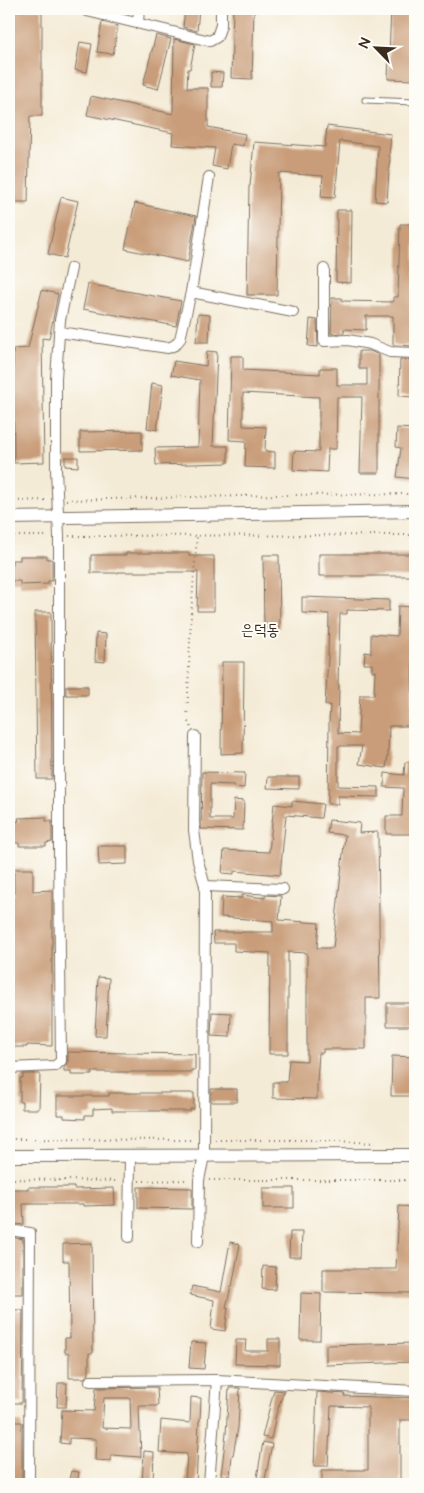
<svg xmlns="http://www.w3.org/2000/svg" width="424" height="1493" viewBox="0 0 424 1493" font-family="'Architects Daughter','Poor Story',sans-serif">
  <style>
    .building { fill: #c99d79; fill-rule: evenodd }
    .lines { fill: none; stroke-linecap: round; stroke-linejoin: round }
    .service-casing { stroke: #7c6e5e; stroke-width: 7 }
    .minor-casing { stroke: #7c6e5e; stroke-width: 12 }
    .tertiary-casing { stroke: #7c6e5e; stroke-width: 14 }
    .path { stroke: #7c6e5e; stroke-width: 2; stroke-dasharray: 1 4; stroke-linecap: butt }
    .service { stroke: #fff; stroke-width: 5 }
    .minor { stroke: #fff; stroke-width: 10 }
    .tertiary { stroke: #fff; stroke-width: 12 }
    .labels { text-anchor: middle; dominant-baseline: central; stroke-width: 4; stroke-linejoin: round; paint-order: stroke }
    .quarter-label { font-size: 16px; fill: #3b2a1e; stroke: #fdfcf7 }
  </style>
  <rect width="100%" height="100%" fill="#fdfcf7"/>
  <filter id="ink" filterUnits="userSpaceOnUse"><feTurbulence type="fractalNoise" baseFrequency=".02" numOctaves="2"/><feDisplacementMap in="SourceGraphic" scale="10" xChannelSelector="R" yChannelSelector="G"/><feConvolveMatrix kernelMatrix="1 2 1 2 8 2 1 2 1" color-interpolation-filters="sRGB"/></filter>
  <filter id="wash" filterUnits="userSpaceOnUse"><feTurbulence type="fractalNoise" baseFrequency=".0096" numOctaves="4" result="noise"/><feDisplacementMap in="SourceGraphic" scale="20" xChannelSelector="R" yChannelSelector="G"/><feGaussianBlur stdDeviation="1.12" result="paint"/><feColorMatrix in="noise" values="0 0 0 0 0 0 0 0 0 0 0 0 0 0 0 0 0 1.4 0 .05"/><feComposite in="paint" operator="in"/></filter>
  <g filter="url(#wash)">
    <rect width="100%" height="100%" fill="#f4ebd6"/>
    <g id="blocks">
      <path class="building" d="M10,9H42V116H30L28,202H9V121H10Z
        M185,9H199L197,31L183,27Z
        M233,9H254L252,79L231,78Z
        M391,9H415L414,80L388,79Z
        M102,22L118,26L113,54L97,52Z
        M156,35L171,39L158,89L143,85Z
        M174,39L195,44L190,69H188L187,88H208V127L245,134L243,146L231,144L227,169L212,166L215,148L172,145L173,133L87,115L91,96L173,114Z
        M80,42L92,44L87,72L75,70Z
        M211,72L223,73L222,87H211Z
        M327,126L391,134L389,156H390L387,202L375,201L378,146L340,141L335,198L321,197L323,176L279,173L277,295H247L249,186H250L254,142L325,147Z
        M61,197L78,201L65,258L48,254Z
        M135,203L196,216L188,262L125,249Z
        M337,210H352L351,283L336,282Z
        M400,224H415V346L393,345V316H366V330L344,329V333L331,334L332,298H342V301L393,302V297H398Z
        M88,284L181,301L176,326L83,309Z
        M42,290L58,294L49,339L42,338L44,462L14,463L13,349L28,348Z
        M198,314L210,315L209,342H196Z
        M310,319L317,320L318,347L308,346Z
        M207,351L217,352L213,446H228V463L156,465L155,448L198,447L200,380L171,375L174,361L206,366Z
        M359,351H370L379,355V473H360L362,397H337L336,449H328L327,472L293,470L294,451L319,452V397L243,393V426L266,427L265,451L275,452V468L245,467L246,441L229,440L231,356H243V370L320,374V368H337V385H367V369H359Z
        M400,359L415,360L414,397L399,396Z
        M152,383L163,385L157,430L147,428Z
        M397,428L415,429V479L397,477L401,448L396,447Z
        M142,431V450L80,451V432Z
        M65,457H78V467L65,466Z
        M126,553H189V556H214V611H197L198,572H118V573H91V555H126Z
        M319,554H415V576H319Z
        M263,555H279L280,628H264Z
        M20,556H47V559H52V581H48V584L20,585V581H12V560H20Z
        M302,597L389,600V611L347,610V614H340L338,685H339L338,733L358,734L360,695H374L375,671H372V664H364L365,652L371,653V634L397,636L398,606L413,607L412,726H389L388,755L386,768L359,764L362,746H338V786L379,787V797L338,796V804H328L329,724L330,705H325L328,658L329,614L302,613Z
        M35,612H51L52,779H37Z
        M96,633L106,634L105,662L95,661Z
        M222,662H244L243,753L221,754Z
        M66,686H88V695H66Z
        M405,762H415L413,816H415V834H386V816H402L403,788L384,787L385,773L404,775Z
        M202,772L245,773L244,788L234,787V785L210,784V819H233L234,800L244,801L243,830L201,829Z
        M268,777H299V789L267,788Z
        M292,801L323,804L321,818L286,815L280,875L234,871V874L222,873L224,850L269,852L274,804L292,806Z
        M46,817V821H52V842L46,843V846H19V843H11V822L19,821L18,818Z
        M329,820L360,823L359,833L378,832L380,998H366V1049H323V1053H319L317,1083V1099L273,1098V1082H287L289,1060L307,1061V953L288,952V1054H269L270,953L234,951V943H214L213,932H273V921L221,917L222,897L242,898V895L265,898V895L281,896L279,920L319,923L317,948H333L345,835L327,833Z
        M98,846H127V864L99,865Z
        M14,869H33V891L52,890V1046L27,1045V1047H9V894H14Z
        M98,977L109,978L106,1036H95Z
        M387,1003H415V1026H387Z
        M212,1012L231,1013L230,1037L211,1036Z
        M68,1052L195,1054V1070H191V1072H92V1075H71V1071H64V1068L68,1061Z
        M392,1056L415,1057V1096H391Z
        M23,1074H40L39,1109H22V1102H20V1078H23Z
        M211,1089H237V1102H211Z
        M109,1093H194V1109H190V1111H112V1108L93,1109V1115H85V1119L64,1118V1115H57V1096H109Z
        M28,1187H74V1189L114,1188L115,1205L83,1206V1204H23L24,1225L9,1223V1189H28Z
        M138,1187L192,1188V1209L138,1208Z
        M263,1188H294V1208H263Z
        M399,1206L415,1207L414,1293L323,1292V1269H396Z
        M290,1232H302L301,1257H289Z
        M9,1237L23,1239V1294H9Z
        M230,1242L240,1244L232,1287L231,1286L226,1308H228L225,1331L211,1329L214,1300L190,1295L192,1286L221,1292Z
        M92,1243L93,1353H89V1374L84,1378H69V1353H65V1338H70L69,1261H63V1244Z
        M263,1266L276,1267L275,1290L262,1289Z
        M301,1293L321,1294L320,1340H300Z
        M9,1310H23L22,1403H9Z
        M268,1339H280V1365L235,1364L236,1340H246L245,1351H268Z
        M191,1342L206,1343L204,1369L189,1368Z
        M415,1343V1362L326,1365V1345Z
        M58,1383H67L66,1407H57Z
        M157,1387L158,1406H139L141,1457L111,1455V1461L95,1460L96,1439L69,1438V1444L60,1443L62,1410L94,1411L96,1388ZM104,1398H130L131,1429L102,1428Z
        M229,1388H240L238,1428L233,1455H232L230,1476L221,1475L226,1434Z
        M274,1390L284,1391L276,1414L271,1439L262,1437Z
        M317,1392L345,1394L344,1396L415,1398V1420H400V1484H322V1470H368V1407L331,1406L328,1466H314Z
        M191,1397L201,1398L200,1421H199L196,1484H185L187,1454L159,1452L161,1420L190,1423Z
        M9,1422H22V1484H9Z
        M263,1442L272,1444L264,1484H256Z
        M144,1451L154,1452L153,1484L142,1483Z
        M71,1471L79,1472L77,1484H68Z"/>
    </g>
  </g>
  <g filter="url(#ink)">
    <use href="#blocks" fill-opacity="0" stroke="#7c6e5e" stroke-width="1"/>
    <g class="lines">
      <defs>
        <path id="service" d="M365,100L415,102"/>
        <path id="minor" d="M86,9L87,11L210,41L217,37L221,25V9
          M138,23L139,9
          M324,269V341L348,340L370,344L390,352L415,353
          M191,292L293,312
          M59,332L168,348L175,345L180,339L191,292L209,177
          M195,736L194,830L198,861L205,886L204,1156L199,1180L198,1242
          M205,886L283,889
          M9,1068L55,1066L61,1061L59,852V536L56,469V378L60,320L71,268
          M9,1230L30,1233L29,1484
          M129,1237L130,1156
          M217,1380L415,1391
          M90,1381L217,1380L209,1484"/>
        <path id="tertiary" d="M9,518L415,511
          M9,1156L415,1155"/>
      </defs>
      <use href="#service" class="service-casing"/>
      <use href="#minor" class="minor-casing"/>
      <use href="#tertiary" class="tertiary-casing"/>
      <path class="path" d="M66,500L281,495L415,494
        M9,501L46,500
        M9,536H49
        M69,536L415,535
        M191,727L187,720L191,615L197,536
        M9,1139L193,1140
        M215,1140H317L375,1143
        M9,1179L119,1181
        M209,1180H415
        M139,1181L189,1180"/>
      <use href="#service" class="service"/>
      <use href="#minor" class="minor"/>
      <use href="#tertiary" class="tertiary"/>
    </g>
  </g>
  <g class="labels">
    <g class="quarter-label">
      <text x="260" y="630">은덕동</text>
    </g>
  </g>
  <rect width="424" height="1493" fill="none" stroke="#fdfcf7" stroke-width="30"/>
  <g transform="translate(376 48) rotate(294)" stroke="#fdfcf7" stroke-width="4" paint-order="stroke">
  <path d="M0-4L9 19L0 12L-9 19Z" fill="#3b2a1e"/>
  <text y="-8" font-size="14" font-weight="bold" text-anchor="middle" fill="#3b2a1e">N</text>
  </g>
</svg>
